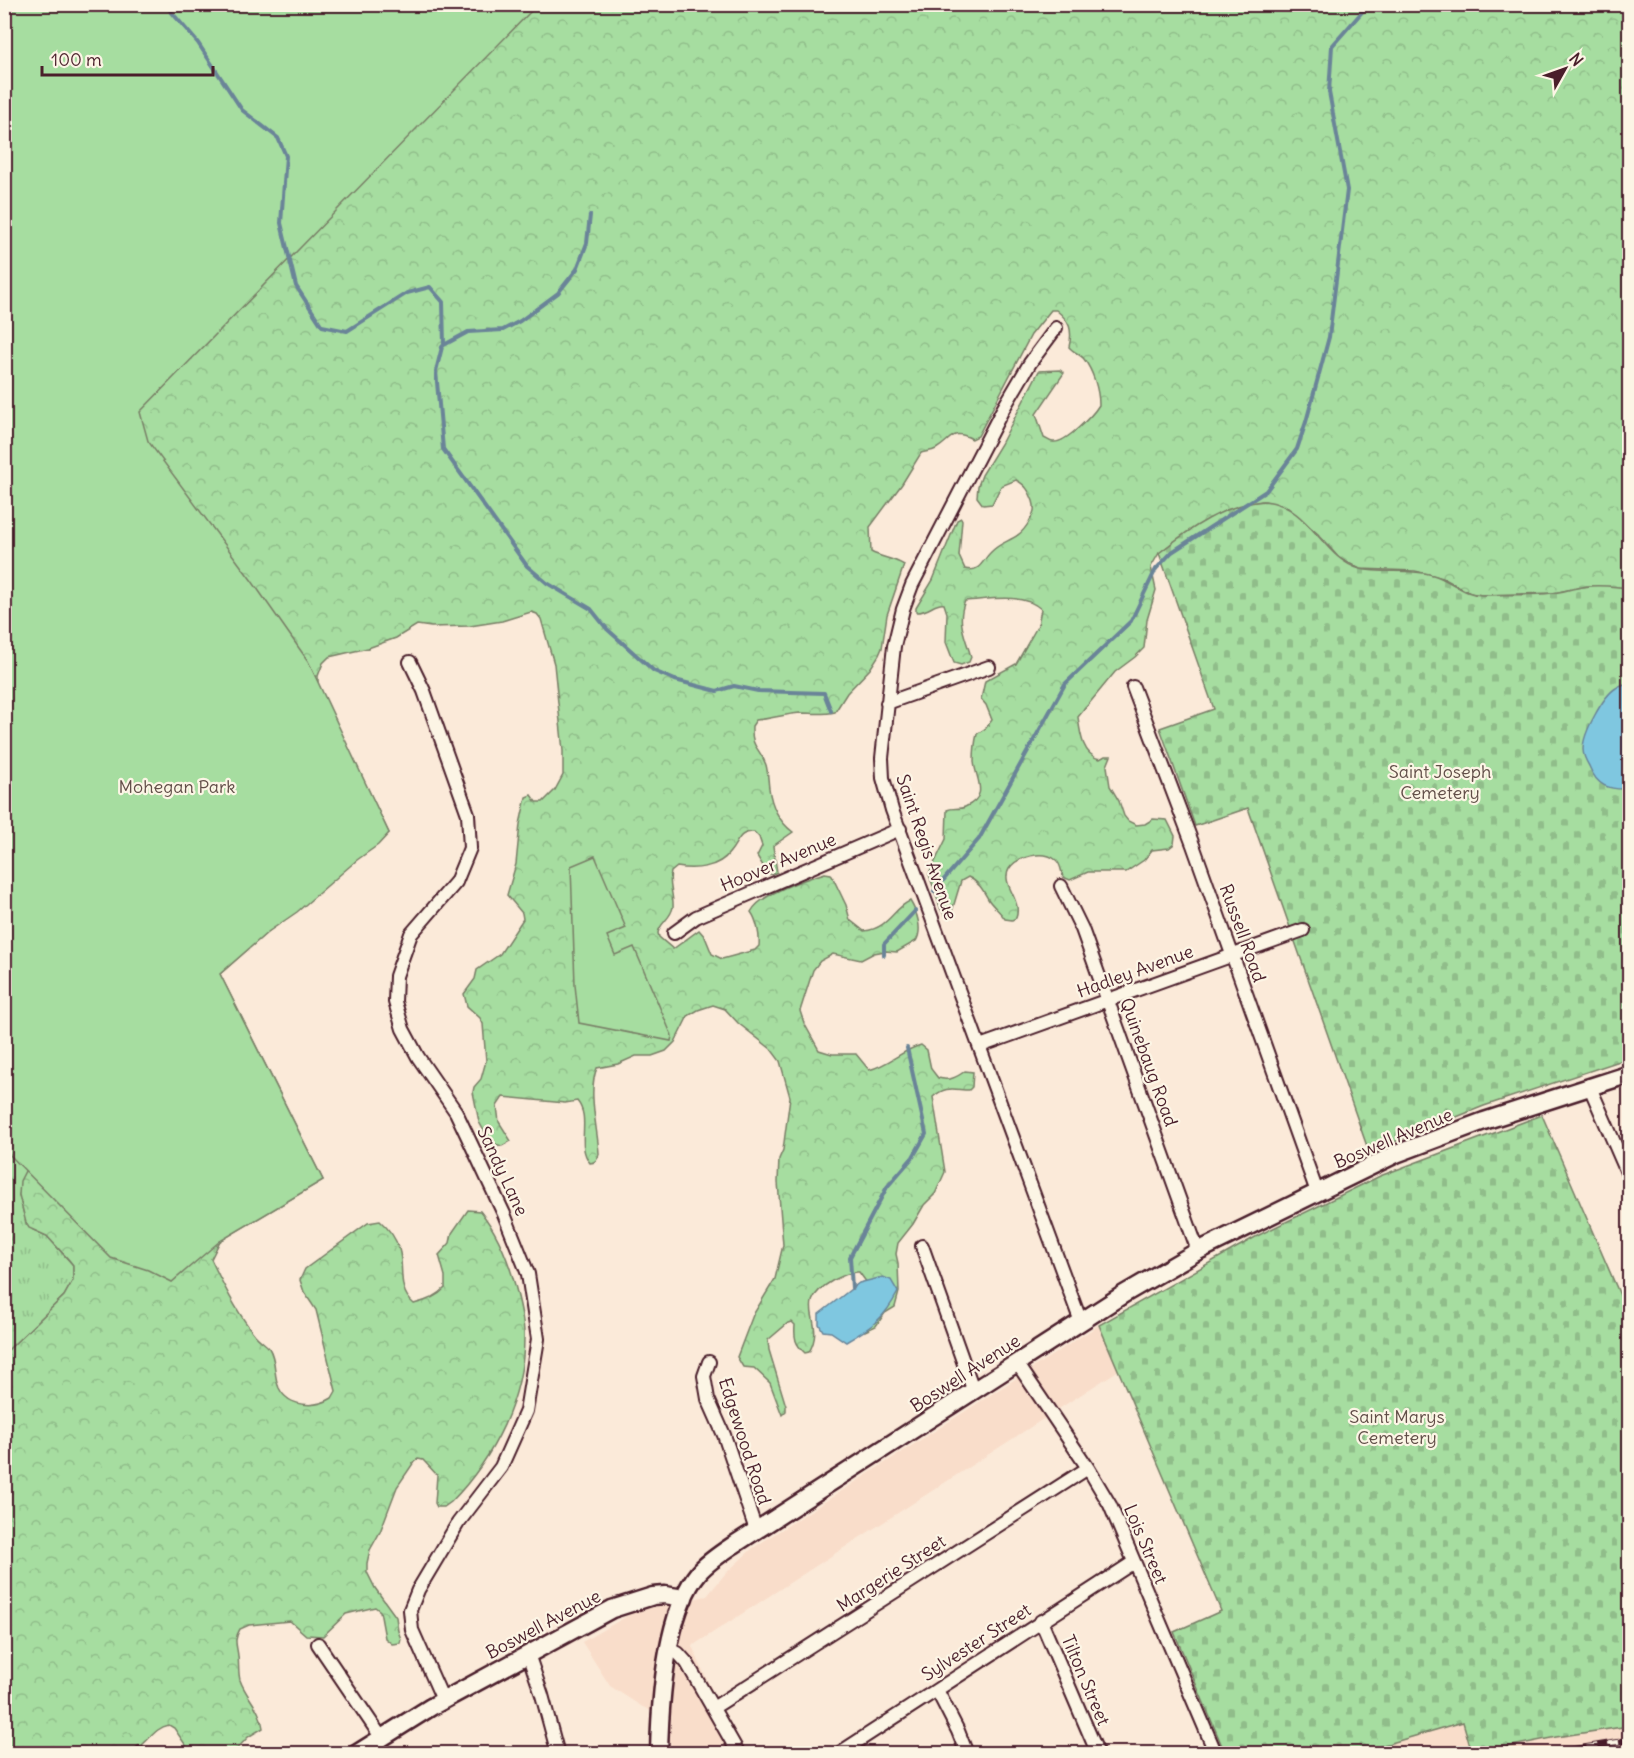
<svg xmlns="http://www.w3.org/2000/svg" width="1634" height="1758" viewBox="0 0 1634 1758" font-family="Delius,sans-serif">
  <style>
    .built { fill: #f9ddca }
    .grass { fill: url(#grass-tufts); stroke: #787e66; stroke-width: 1.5 }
    .forest { fill: url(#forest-crowns); stroke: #787e66; stroke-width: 1.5 }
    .cemetery { fill: url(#cemetery-stones); stroke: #787e66; stroke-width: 1.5 }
    .park { fill: #a6dda0; stroke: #787e66; stroke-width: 1.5 }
    .water { fill: #7fc7e0; stroke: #6a8498; stroke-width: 1.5 }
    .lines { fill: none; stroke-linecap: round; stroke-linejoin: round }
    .stream { stroke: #6a8498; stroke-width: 4 }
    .street-casing { stroke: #4a1f2b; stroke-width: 16 }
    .secondary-casing { stroke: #4a1f2b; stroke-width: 21 }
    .street { stroke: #fcf5e5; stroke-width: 12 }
    .secondary { stroke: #fcf5e5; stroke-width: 16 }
    .rail-casing { stroke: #4a1f2b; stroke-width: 6 }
    .rail { stroke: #fcf5e5; stroke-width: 4; stroke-dasharray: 11; stroke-linecap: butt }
    .labels { text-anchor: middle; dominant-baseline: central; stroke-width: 4.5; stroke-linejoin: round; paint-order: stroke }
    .park-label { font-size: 18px; fill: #614e48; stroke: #fcf5e5 }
    .street-label { font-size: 18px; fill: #4a1f2b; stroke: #fcf5e5 }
  </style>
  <defs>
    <pattern id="grass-tufts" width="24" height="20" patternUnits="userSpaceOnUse" patternTransform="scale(1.5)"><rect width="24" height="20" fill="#a6dda0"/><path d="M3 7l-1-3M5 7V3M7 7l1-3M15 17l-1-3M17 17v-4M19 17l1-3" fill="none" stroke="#90bd8a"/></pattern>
    <pattern id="forest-crowns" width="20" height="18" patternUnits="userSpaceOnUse" patternTransform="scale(1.5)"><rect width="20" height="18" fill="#a6dda0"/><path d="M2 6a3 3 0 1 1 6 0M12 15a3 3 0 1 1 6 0" fill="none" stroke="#90bd8a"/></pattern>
    <pattern id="cemetery-stones" width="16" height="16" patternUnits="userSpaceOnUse" patternTransform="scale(1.5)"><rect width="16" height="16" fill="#a6dda0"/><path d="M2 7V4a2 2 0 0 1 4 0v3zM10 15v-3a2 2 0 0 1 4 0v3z" fill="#90bd8a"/></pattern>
  </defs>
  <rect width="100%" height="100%" fill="#fbead9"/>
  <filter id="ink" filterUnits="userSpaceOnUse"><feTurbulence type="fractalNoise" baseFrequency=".0167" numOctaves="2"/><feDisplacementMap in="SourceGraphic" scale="12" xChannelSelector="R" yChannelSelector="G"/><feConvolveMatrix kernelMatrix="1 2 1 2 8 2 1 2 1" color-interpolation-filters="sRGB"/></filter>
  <g filter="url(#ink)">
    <path class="built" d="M1099,1325L1119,1370L692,1646L740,1753H671L668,1719L641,1706L610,1686L582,1642L636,1611L707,1596L725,1574L753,1548Z
      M1463,1722L1472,1753L1358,1754L1398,1740Z
      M1629,1726V1753L1478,1754L1556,1737Z"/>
    <path class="grass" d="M51,1086L19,1195L24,1215L33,1230L47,1236L73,1265V1280L64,1296L5,1353L4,1249L7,1247L8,1237L4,1232L5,1096Z"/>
    <path class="forest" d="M5,5H1629V588L1587,586L1554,593L1481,595L1470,593L1443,578L1415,571L1360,569L1339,558L1318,534L1288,508L1269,502L1262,501L1226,510L1193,529L1159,553L1151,567L1156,590L1147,620L1144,648L1135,657L1115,672L1078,717C1080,732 1082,755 1100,759L1105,756H1111L1107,766L1110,786L1119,801L1124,816L1128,821L1136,825L1145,824L1153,819L1167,820L1175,836L1174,844L1169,848L1152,850L1144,860L1126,872H1088L1070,880L1063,877C1061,871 1061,864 1056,860C1044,850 1017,856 1009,869C1000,884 1023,900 1016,918L1012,920L1005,919C1000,911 993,907 988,899C983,890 979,882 968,877L961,881L952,911L946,916L941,910L929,874L946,839L947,810C953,807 959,810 965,807C990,796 976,780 974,762C974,754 975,742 977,734L986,728L992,720L986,705L981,699L985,681L1016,664L1038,625L1041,609C1022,592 988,600 965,601C956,622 966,638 971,657L969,662L961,665L954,663L946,642L947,613L944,604C935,602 928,613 916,612V608L933,580L957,520L961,518L962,520L959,556L965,569C980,573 982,561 990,553C1003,538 1017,543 1029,522C1033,514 1036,511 1033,501C1029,491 1026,485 1016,480L1001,486L992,504L983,505L977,497L978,486L982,475L1001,444L1039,371L1060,370L1064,373L1036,414L1044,438C1047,439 1050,442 1053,442C1065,444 1093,415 1099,405C1099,390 1093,371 1084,359C1080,354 1073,352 1069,347C1073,330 1070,321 1056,310H1051L1031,335L978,436L972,439C951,428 952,440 936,449C931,452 926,451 921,453L902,484L870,527L871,552C882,558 893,558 904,565L887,615L882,648L879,655L870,669L847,693L835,712C822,715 812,713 800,713C785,714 771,719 756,720L752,726C751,750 760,747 766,765C768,772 768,781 769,788C771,805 779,822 793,832L773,846L777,872L773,874H768L757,856L762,846L759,837L754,832C738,832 739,841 730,852C719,868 695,870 677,867L671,872C668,884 674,895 673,907C671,919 660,922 658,933L659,937L673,949L699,930L705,937L712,954L722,959L755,950L759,946C760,936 757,920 751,912C760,894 805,879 825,873L831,874L846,905L850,920L864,931C890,928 893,908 910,901C917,912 923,930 916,941L897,952L885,951L874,953L861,960L833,954L820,961L813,970L800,1011L804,1023L819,1050L832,1054H856L869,1070C889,1065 902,1050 921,1045L927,1050L931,1069L938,1078C949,1081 956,1078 965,1071L973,1072L972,1087L969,1090C955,1090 946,1085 933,1097L945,1172L935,1194L924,1205L913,1224L898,1243L896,1254L898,1263L899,1292L895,1307L885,1313L876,1326L865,1331L867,1283L859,1272C850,1271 840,1277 832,1281C790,1306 828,1320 809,1352L805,1353C795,1344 794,1338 795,1325L792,1322L788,1323L768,1340L769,1350L786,1406V1411L782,1415L770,1383L754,1368L743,1367L737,1357L753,1315L775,1279L783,1245L778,1182L779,1159L783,1150L790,1097L780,1061L771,1049L738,1023L725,1009L713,1005L698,1010L688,1016L675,1042L666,1051L652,1056H636L618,1064L597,1068C587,1091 598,1130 599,1154C598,1159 596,1163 590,1163C575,1144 592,1119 577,1101L565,1103L503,1097L497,1106L499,1122L511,1141L502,1146L491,1143L479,1122L473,1092L474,1087L481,1079L486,1061L483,1024L480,1018L467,1006L464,994L475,979L477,970L500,954L523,919L522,913L507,895L516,864L520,824L526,797L531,795L536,802H543L555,790L563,775V751L554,664L541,619L537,614L531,612L502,621L470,626L431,627L417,625L396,638L368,648L329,657L323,663L318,676V685L389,833L362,849L220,974L323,1180L220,1241L211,1259C223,1285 237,1313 255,1335C259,1340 265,1343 269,1348C277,1361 273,1375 279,1388C289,1408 316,1408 332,1398L336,1391L316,1310L304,1292L300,1280L305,1269L368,1223L380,1221C388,1228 396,1239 399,1249C405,1268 396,1289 414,1304C426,1301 437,1297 445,1288V1276L439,1255L450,1243L452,1233L468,1210L480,1211C497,1232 508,1259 515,1285C519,1301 524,1318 524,1334C525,1397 494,1458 451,1502L444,1507H437L435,1503L437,1475L423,1460L418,1459L414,1462L397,1487L380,1532L370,1550L367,1563V1572L375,1588L396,1617L398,1631L401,1639L400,1643L392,1644L385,1638L380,1611L375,1607L346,1614L323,1636L306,1635L290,1621L249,1625L240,1629C233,1641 237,1645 238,1656C239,1664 238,1672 240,1680C246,1697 261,1709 263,1728L248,1737L233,1753H191L174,1728L169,1725C153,1728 147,1745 132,1752C123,1757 42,1753 25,1753L23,1749L19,1748L10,1753H5V1353L64,1296L73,1280V1265L69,1260L47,1236L29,1228L26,1223L19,1195L20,1181L25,1171L4,753Z"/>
    <path class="cemetery" d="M1265,501C1311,506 1322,559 1360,569C1383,574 1409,568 1433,575C1451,580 1464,596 1484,595C1506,594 1530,596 1552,593C1563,592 1573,588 1584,587C1598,584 1615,587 1629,588V1058L1484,1106L1369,1152L1248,808L1195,826L1160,728L1214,709L1159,553C1189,529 1226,503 1265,501Z
      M1542,1115L1629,1316V1726L1556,1737L1478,1753H1472L1463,1722L1357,1753H1225L1174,1632L1221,1611L1099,1325L1259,1235L1380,1176Z"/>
    <path class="park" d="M4,5H537L140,412L148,441L252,581L308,661L389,833L378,845L357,860L297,912L268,932L220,974L323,1180L220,1241L172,1282L148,1270L111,1258L5,1150Z
      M595,856L626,928L607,936L615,955L634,947L672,1036L671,1041L579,1023L575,985L571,866Z"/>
    <path class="water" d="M1629,683V789C1608,790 1597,786 1589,766C1586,761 1583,755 1583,749C1583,733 1603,696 1616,688C1620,685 1625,684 1629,683Z
      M883,1277L891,1280L898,1292C884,1319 872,1327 846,1342L831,1332L823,1331L819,1324V1314L859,1283Z"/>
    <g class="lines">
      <path class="stream" d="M162,4L168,8L198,43L242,110L278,138L286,156L281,223L296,286L322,326L347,331L407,293L430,287L443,302L444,345L442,347L436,371L443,449L527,566L547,583L591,609L607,629L654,671L675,680L717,691L734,686L758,691L824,693L831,711
        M444,345L468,332L503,330L520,321L558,293L577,269L587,243L590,215
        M934,891L979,839L1065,684L1131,621L1156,569L1172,552L1266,491L1297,449L1306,422L1329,337L1347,190L1329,92L1332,46L1369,4
        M884,955V944L915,911
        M852,1288L850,1257L887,1187L913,1157L926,1134L907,1048"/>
      <defs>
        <path id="street" d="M1056,328L1030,363L1003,409L912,585L903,609L894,646L882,758L883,778L892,810L1081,1322
          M410,662L424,691L468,814L470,848L456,882L411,934L396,976L395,1002L403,1029L418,1057L456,1112L504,1214L528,1274L538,1339L526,1411L501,1467L458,1523L418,1590L410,1610L412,1630L443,1700
          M1133,687L1193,845L1317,1192
          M887,703L989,667
          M1061,886L1082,929L1198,1251
          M674,933L696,917L900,829
          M980,1046L1303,930
          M1589,1085L1630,1179
          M922,1246L974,1392
          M709,1362L704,1376L708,1399L724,1435L756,1530
          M1017,1363L1088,1468L1110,1505L1216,1754
          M1041,1621L1098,1754
          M318,1644L381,1737
          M669,1650L678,1653L687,1663L739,1754
          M528,1654L542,1695L558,1754
          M937,1690L958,1731L967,1754
          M713,1708L1088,1468
          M141,1753L142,1754
          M838,1754L1134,1562"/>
        <path id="secondary" d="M356,1754L431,1707L612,1609L653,1596L665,1595L684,1598
          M659,1754C660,1702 665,1613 699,1572C709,1561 723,1552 735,1544L1124,1294L1198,1251L1396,1154L1484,1121L1630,1074"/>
      </defs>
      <use href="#street" class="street-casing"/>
      <use href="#secondary" class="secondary-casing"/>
      <use href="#street" class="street"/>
      <use href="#secondary" class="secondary"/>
      <defs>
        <path id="rail" d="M1543,1754L1630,1740"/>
      </defs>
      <use href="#rail" class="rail-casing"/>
      <use href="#rail" class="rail"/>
    </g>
  </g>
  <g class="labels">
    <g class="park-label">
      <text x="1440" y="771">Saint Joseph<tspan x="1440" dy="21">Cemetery</tspan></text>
      <text x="177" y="786">Mohegan Park</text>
      <text x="1397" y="1416">Saint Marys<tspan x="1397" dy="21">Cemetery</tspan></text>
    </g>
    <g class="street-label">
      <text transform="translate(927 847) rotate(71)">Saint Regis Avenue</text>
      <text transform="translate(778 862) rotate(-23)">Hoover Avenue</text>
      <text transform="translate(1243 933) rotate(70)">Russell Road</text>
      <text transform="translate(1135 971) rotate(-20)">Hadley Avenue</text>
      <text transform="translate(1149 1062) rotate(70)">Quinebaug Road</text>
      <text transform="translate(1393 1138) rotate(-23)">Boswell Avenue</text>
      <text transform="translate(503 1171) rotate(65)">Sandy Lane</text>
      <text transform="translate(965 1373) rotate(-33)">Boswell Avenue</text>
      <text transform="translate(745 1441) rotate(72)">Edgewood Road</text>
      <text transform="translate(1146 1544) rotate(67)">Lois Street</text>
      <text transform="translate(891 1573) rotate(-33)">Margerie Street</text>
      <text transform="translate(543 1624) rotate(-28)">Boswell Avenue</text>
      <text transform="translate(976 1642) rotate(-33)">Sylvester Street</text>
      <text transform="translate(1086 1680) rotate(67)">Tilton Street</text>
    </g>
  </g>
  <rect width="1634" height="1758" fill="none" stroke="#fcf5e5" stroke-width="24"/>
  <rect x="12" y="12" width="1610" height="1734" fill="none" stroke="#4a1f2b" stroke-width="2" filter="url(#ink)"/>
  <g transform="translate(1565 69) rotate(50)" stroke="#fcf5e5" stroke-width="4.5" paint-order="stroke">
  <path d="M0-4.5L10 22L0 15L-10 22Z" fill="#4a1f2b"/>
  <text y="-9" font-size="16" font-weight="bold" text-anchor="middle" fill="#4a1f2b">N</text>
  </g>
  <path d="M42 66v9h171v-9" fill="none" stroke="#4a1f2b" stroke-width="3"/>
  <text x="51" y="66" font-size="18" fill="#4a1f2b" stroke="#fcf5e5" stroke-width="4.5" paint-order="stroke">100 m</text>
</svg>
